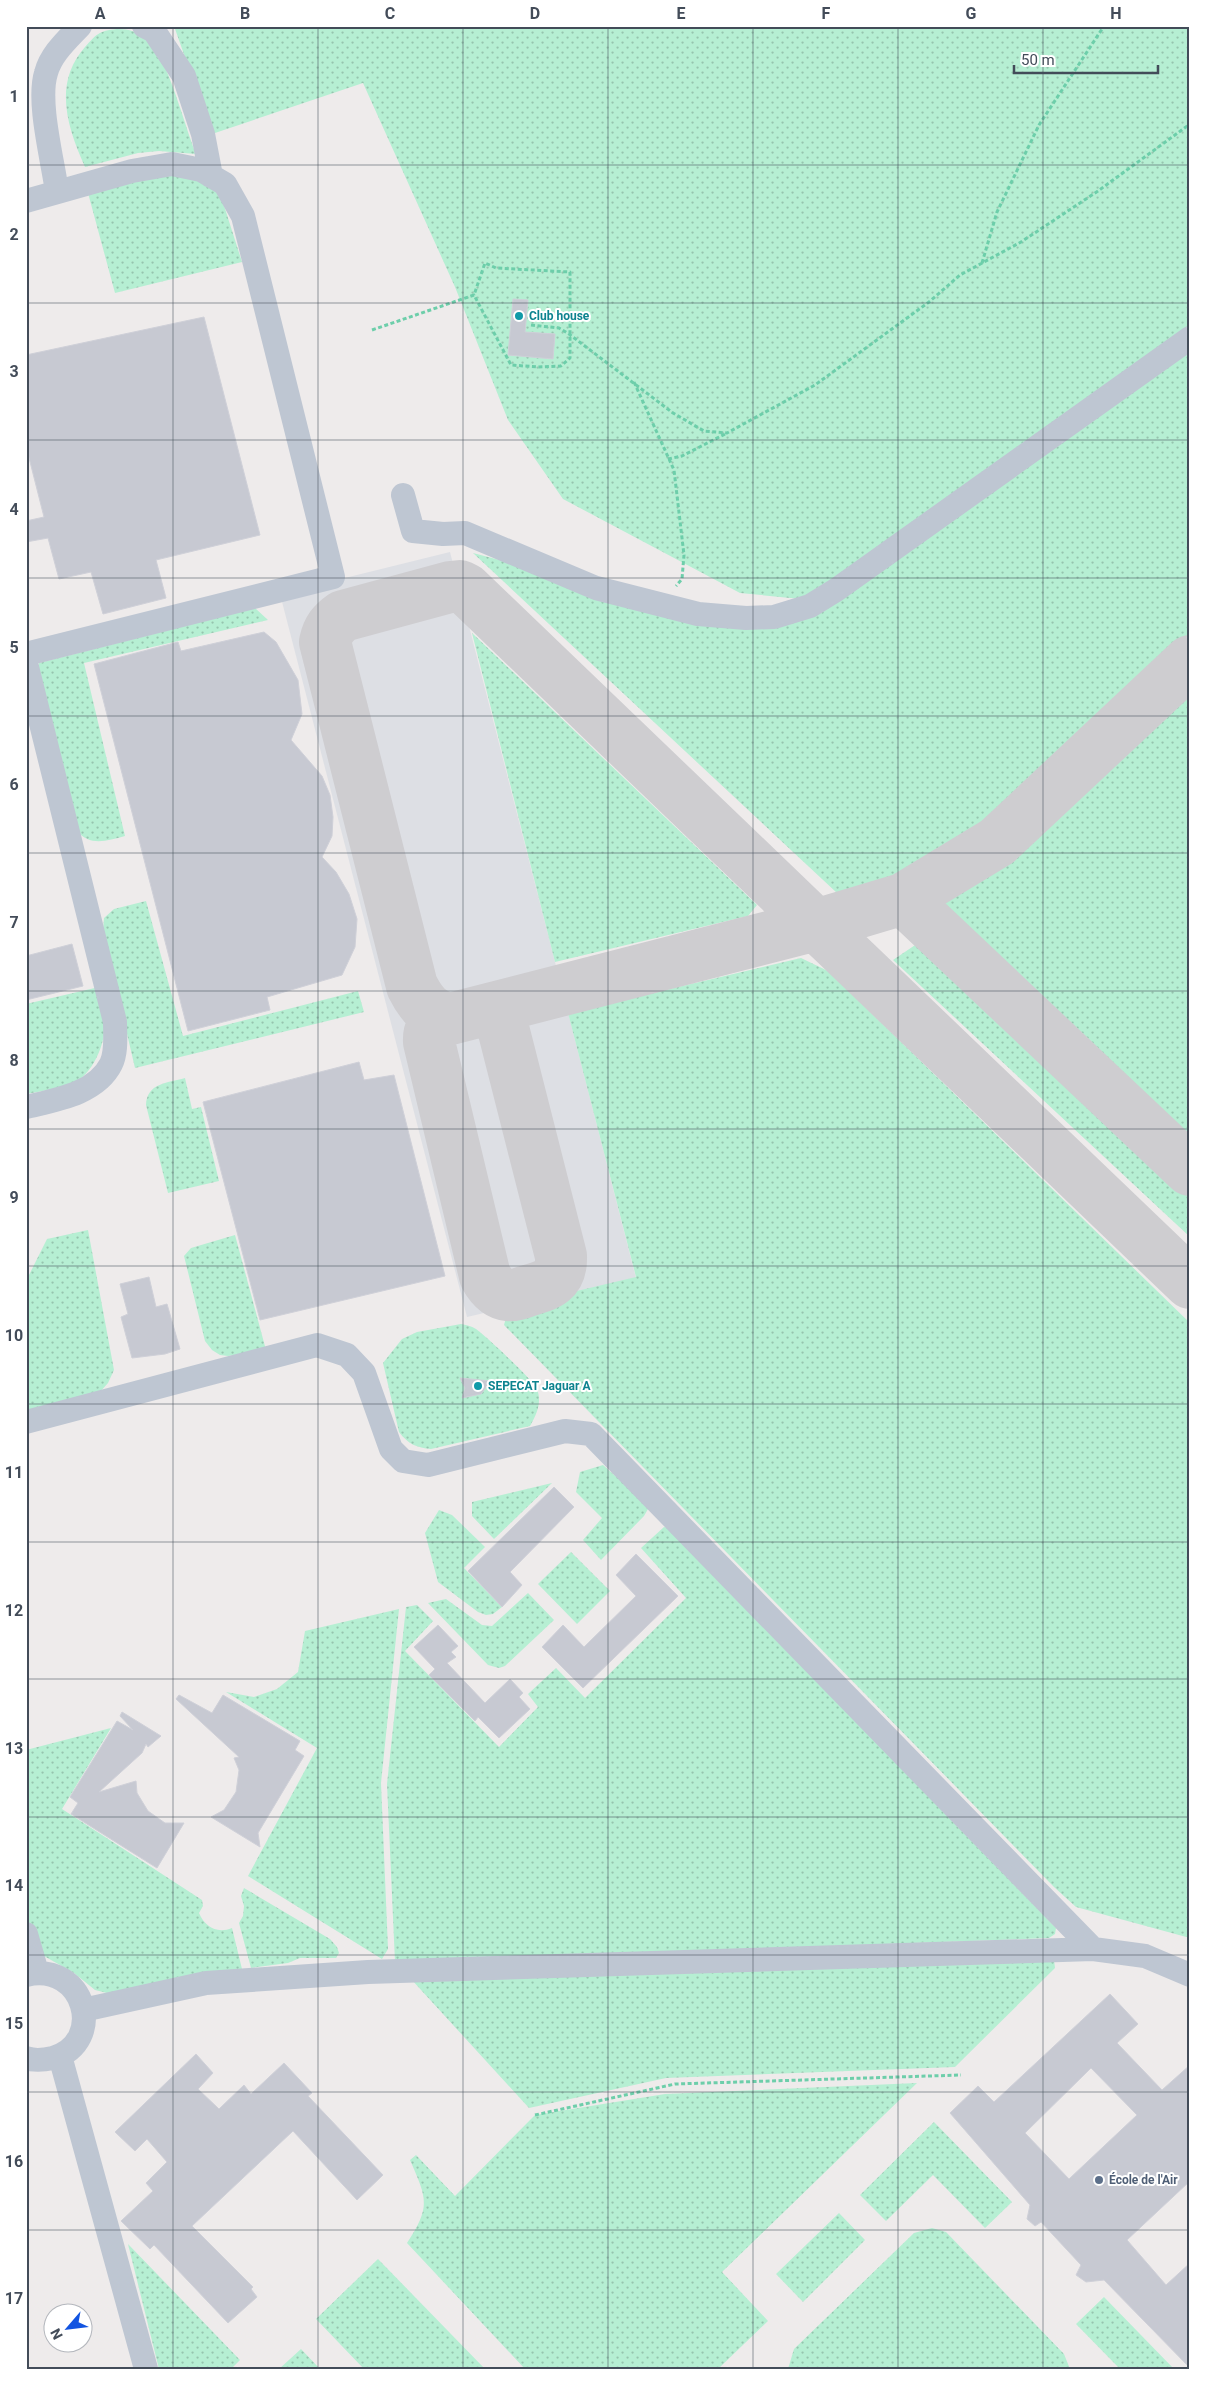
<svg xmlns="http://www.w3.org/2000/svg" width="1216" height="2395" viewBox="0 0 1216 2395" font-family="Roboto,sans-serif">
  <style>
    .airport { fill: #dddfe4 }
    .grass { fill: url(#grass-dots) }
    .lines { fill: none; stroke-linecap: round; stroke-linejoin: round }
    .taxiway { stroke: #cecdd0; stroke-width: 52 }
    .building { fill: #c7c9d2; stroke: #cfd0d8; fill-rule: evenodd }
    .path { stroke: #6dceaa; stroke-width: 3; stroke-dasharray: 4 2.5; stroke-linecap: butt }
    .minor { stroke: #bec6d2; stroke-width: 24 }
    .grid { fill: none; stroke: #434c59; stroke-width: 1; stroke-opacity: 0.55 }
    .culture-dot { fill: #0f9aa8; stroke: #fff; stroke-width: 2 }
    .service-dot { fill: #5c6f8a; stroke: #fff; stroke-width: 2 }
    .labels { text-anchor: middle; dominant-baseline: central; stroke-width: 4; stroke-linejoin: round; paint-order: stroke }
    .culture-label { font-size: 12px; font-weight: bold; fill: #0d838f; stroke: #fff; text-anchor: start }
    .service-label { font-size: 12px; font-weight: bold; fill: #4e5e75; stroke: #fff; text-anchor: start }
    .neatline { fill: none; stroke: #434c59; stroke-width: 2 }
    .grid-label { font-size: 16px; text-anchor: middle; font-weight: bold; fill: #434c59 }
  </style>
  <defs>
    <pattern id="grass-dots" width="8" height="8" patternUnits="userSpaceOnUse" patternTransform="scale(1.25)"><rect width="8" height="8" fill="#b6efd3"/><path d="M2 2h.1M6 6h.1" fill="none" stroke="#96c4ae" stroke-width="1.8" stroke-linecap="round"/></pattern>
  </defs>
  <rect width="100%" height="100%" fill="#eeebeb"/>
  <path class="airport" d="M450,552L636,1278L467,1317L280,594Z"/>
  <path class="grass" d="M174,26H1190V1237L893,960L924,939L885,881L837,893L473,553L537,570L684,619L831,602L740,593L563,499L508,420L455,287L363,83L212,134Z
    M117,29C129,29 139,32 149,40C167,57 185,127 196,154L159,151L138,153L85,167C67,127 53,83 85,47C97,34 98,31 117,29Z
    M183,173L220,193L242,262L115,293L88,193L164,175Z
    M255,608L268,620L84,663L125,836C106,841 90,847 76,830L39,671V663Z
    M472,633L757,905L748,916L555,962Z
    M146,901L183,1036L358,991L364,1012L135,1068L103,931L104,918L114,909Z
    M801,958L828,971L1190,1323V1938L1076,1907L1054,1887L504,1325L509,1307L636,1277L568,1013Z
    M99,987C101,996 104,1005 105,1014C108,1037 95,1074 72,1084C58,1089 41,1091 26,1094V1004Z
    M185,1078L192,1109L201,1107L219,1181L168,1193L146,1105C147,1083 167,1083 185,1078Z
    M88,1230L114,1370L108,1383L100,1392L26,1411V1281L47,1239Z
    M235,1235L266,1350L228,1356L220,1355L212,1350L205,1341L184,1256L191,1248Z
    M461,1324C466,1325 471,1326 476,1329C485,1335 533,1380 537,1389C542,1402 537,1414 530,1426L431,1449C417,1448 408,1444 399,1432L383,1363L402,1339L417,1332Z
    M603,1465L647,1504L648,1509L644,1516L601,1560L583,1540L602,1518L576,1492L580,1472Z
    M552,1483L494,1539L472,1516V1502Z
    M439,1510L452,1515L485,1547L464,1568L502,1607L493,1614L486,1615L478,1612L438,1582L425,1533Z
    M664,1527L669,1528L1056,1928L1055,1934L1049,1938L395,1962L387,1784L406,1607L417,1605L433,1621L405,1651L499,1747L538,1707L528,1694L556,1668L585,1698L686,1598L641,1548Z
    M571,1552L610,1591L577,1624L538,1584Z
    M528,1593L554,1620L505,1666L499,1668L488,1665L428,1603L446,1599L482,1625L492,1626Z
    M399,1609L381,1783L388,1949L382,1959L248,1876L317,1748L226,1692L254,1697L277,1689L298,1672L305,1631Z
    M111,1728L62,1809L202,1900L203,1906L199,1913C205,1927 217,1934 232,1928L242,1969L107,1993L95,1990L74,1973L44,1956L31,1940L26,1919V1750Z
    M244,1888L330,1939L337,1947L339,1953L336,1958H300L288,1963L251,1968L239,1923L243,1916L244,1906L241,1896Z
    M1054,1960L1055,1968L955,2067L666,2078L529,2108L411,1979Z
    M917,2083L722,2272L768,2321L718,2369H525L407,2243C431,2206 427,2199 410,2160L416,2155L455,2196L535,2115L665,2094Z
    M934,2122L1012,2202L985,2228L933,2175L886,2221L860,2195Z
    M839,2213L865,2240L803,2302L776,2274Z
    M932,2228L946,2232L1064,2354L1070,2369H788L794,2349L914,2233Z
    M128,2244L240,2360L231,2369H159Z
    M378,2259L485,2369H364L316,2319Z
    M1104,2297L1174,2369H1120L1076,2324Z
    M301,2349L320,2369H279Z"/>
  <g class="lines">
    <path class="taxiway" d="M1190,661L997,842L903,899L816,925L450,1019C430,1015 421,1004 412,986L325,642C328,629 333,623 343,616L450,587L460,586L466,589L816,925L833,941L1190,1283
      M903,899L1190,1170
      M450,1019C436,1023 428,1026 429,1042L485,1276C490,1285 497,1294 508,1295C514,1296 522,1293 527,1291C548,1285 562,1281 561,1256L502,1024V1014L509,1005"/>
  </g>
  <path class="building" d="M513,299L528,300L525,332L555,334L553,359L508,355Z
    M204,317L260,535L156,560L166,598L103,614L91,572L59,579L48,538L26,542V521L44,517L26,446V355Z
    M264,632L276,642L298,680L302,714L291,740L322,776L330,795L333,817L332,836L322,857L336,872L349,894L357,919L355,947L342,975L267,997L270,1010L188,1031L94,664L178,642L181,651Z
    M72,944L83,986L26,1000V956Z
    M359,1062L364,1080L394,1075L445,1276L260,1320L203,1102Z
    M149,1277L156,1307L167,1304L180,1349L165,1354L132,1358L121,1317L128,1314L120,1284Z
    M460,1378L491,1381L481,1394L462,1398L465,1388Z
    M554,1487L574,1507L510,1572L522,1585L502,1607L468,1571Z
    M636,1554L678,1596L583,1688L542,1647L563,1625L584,1647L636,1596L616,1575Z
    M438,1625L458,1646L451,1652L456,1657L447,1663L485,1703L510,1679L523,1693L519,1697L530,1709L499,1738L478,1717L475,1721L429,1675L435,1669L414,1647Z
    M179,1695L212,1713L223,1695L300,1741L295,1750L304,1756L258,1833L260,1847L211,1817L224,1810L236,1792L239,1770L234,1758L239,1757L176,1699Z
    M122,1712L161,1736L148,1747L146,1744L142,1753L99,1792L136,1781L137,1793L148,1811L165,1823H184L157,1868L71,1814L78,1803L70,1797L117,1721L133,1730L120,1716Z
    M1110,1994L1138,2024L1117,2043L1162,2090L1190,2065V2181L1127,2240L1166,2285L1190,2263V2368L1104,2280L1086,2282L1076,2275L1081,2265L1041,2222L1035,2226L1027,2219L1030,2205L950,2113L978,2086L994,2102ZM1091,2068L1137,2115L1069,2179L1025,2133Z
    M196,2054L213,2073L198,2089L219,2109L244,2085L251,2094L284,2063L312,2093L308,2096L383,2175L357,2200L293,2131L192,2226L253,2287L251,2289L257,2297L228,2323L154,2245L150,2249L121,2221L153,2191L146,2183L167,2162L147,2139L135,2151L115,2132Z"/>
  <g class="lines">
    <path class="path" d="M982,263L997,212L1039,125L1104,26
      M531,325L559,328L569,334L673,413L704,431L727,433L815,385L929,302L960,275L1021,242L1098,191L1190,124
      M372,330L474,295L511,365L538,367L561,366L570,358V272L496,268L485,263L474,295
      M634,382L674,470L684,555L682,579L676,586
      M668,459L682,456L727,433
      M535,2115L675,2084L961,2075"/>
    <path class="minor" d="M144,26L154,31L184,76L203,134L211,176
      M57,192C53,161 37,102 46,73C51,54 67,40 80,26
      M26,201L132,171L172,164L201,170L225,184L243,216L333,577L26,654
      M403,495L413,531L443,534L465,533L596,588L698,614L746,618L774,617L810,606L836,590L1190,338
      M26,663L115,1022C115,1035 117,1052 111,1064C96,1094 55,1100 26,1107
      M26,1422L317,1345L347,1355L364,1373L391,1449L403,1461L428,1465L565,1431L591,1434L1093,1949
      M26,1934L37,1972
      M26,1975C85,1961 107,2042 53,2058C44,2060 34,2061 26,2058
      M83,2010L206,1983L368,1972L1093,1949L1145,1956L1190,1975
      M60,2056L146,2369"/>
  </g>
  <path class="grid" d="M173,26V2369M318,26V2369M463,26V2369M608,26V2369M753,26V2369M898,26V2369M1043,26V2369M26,165H1190M26,303H1190M26,440H1190M26,578H1190M26,716H1190M26,853H1190M26,991H1190M26,1129H1190M26,1266H1190M26,1404H1190M26,1542H1190M26,1679H1190M26,1817H1190M26,1955H1190M26,2092H1190M26,2230H1190"/>
  <g class="culture-dot">
    <circle cx="519" cy="316" r="5"/>
    <circle cx="478" cy="1386" r="5"/>
  </g>
  <circle class="service-dot" cx="1099" cy="2180" r="5"/>
  <g class="labels">
    <g class="culture-label">
      <text x="529" y="316">Club house</text>
      <text x="488" y="1386">SEPECAT Jaguar A</text>
    </g>
    <g class="service-label">
      <text x="1109" y="2180">École de l'Air</text>
    </g>
  </g>
  <rect width="1216" height="2395" fill="none" stroke="#ffffff" stroke-width="55"/>
  <g transform="translate(68 2328) rotate(242)"><circle r="24" fill="#ffffff" stroke="#b4b7bd"/>
  <path d="M0-4L9 19L0 12L-9 19Z" fill="#1254e1"/>
  <text y="-8" font-size="14" font-weight="bold" text-anchor="middle" fill="#434c59">N</text>
  </g>
  <path d="M1014 65v8h144v-8" fill="none" stroke="#434c59" stroke-width="2.5"/>
  <text x="1021" y="65" font-size="15" fill="#434c59" stroke="#ffffff" stroke-width="4" paint-order="stroke">50 m</text>
  <rect x="28" y="28" width="1160" height="2340" class="neatline"/>
  <g class="grid-label">
    <text x="100" y="19">A</text>
    <text x="245" y="19">B</text>
    <text x="390" y="19">C</text>
    <text x="535" y="19">D</text>
    <text x="681" y="19">E</text>
    <text x="826" y="19">F</text>
    <text x="971" y="19">G</text>
    <text x="1116" y="19">H</text>
    <text x="14" y="102">1</text>
    <text x="14" y="240">2</text>
    <text x="14" y="377">3</text>
    <text x="14" y="515">4</text>
    <text x="14" y="653">5</text>
    <text x="14" y="790">6</text>
    <text x="14" y="928">7</text>
    <text x="14" y="1066">8</text>
    <text x="14" y="1203">9</text>
    <text x="14" y="1341">10</text>
    <text x="14" y="1478">11</text>
    <text x="14" y="1616">12</text>
    <text x="14" y="1754">13</text>
    <text x="14" y="1891">14</text>
    <text x="14" y="2029">15</text>
    <text x="14" y="2167">16</text>
    <text x="14" y="2304">17</text>
  </g>
</svg>
